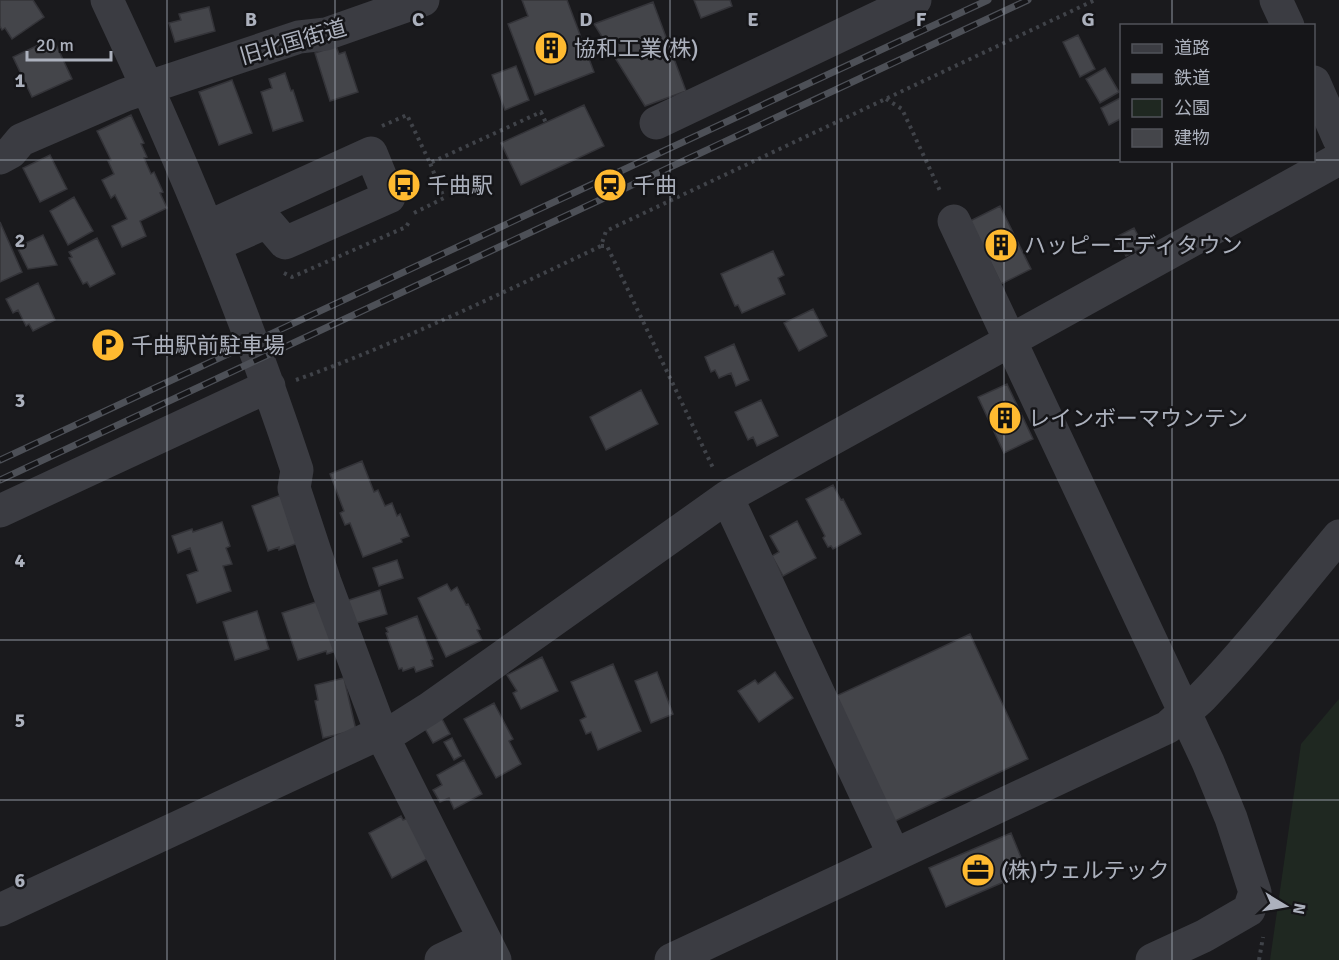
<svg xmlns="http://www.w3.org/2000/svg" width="1339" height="960" viewBox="0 0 1339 960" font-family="Signika,'Noto Sans JP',sans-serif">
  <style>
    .green { fill: #1f2821 }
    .building { fill: #44454a; stroke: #343439; stroke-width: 1.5 }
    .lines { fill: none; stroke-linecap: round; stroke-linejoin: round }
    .path { stroke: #404349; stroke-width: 4; stroke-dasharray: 3 4.5; stroke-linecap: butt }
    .minor { stroke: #3b3c42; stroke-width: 33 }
    .rail-casing { stroke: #4d5057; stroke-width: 7 }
    .rail { stroke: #151518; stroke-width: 4.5; stroke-dasharray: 14; stroke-linecap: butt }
    .grid { fill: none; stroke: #acb1bd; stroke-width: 1.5; stroke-opacity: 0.55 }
    .labels { text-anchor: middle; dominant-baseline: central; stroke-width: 5; stroke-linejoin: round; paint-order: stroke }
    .street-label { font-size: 22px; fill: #acb1bd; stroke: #151518 }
    .poi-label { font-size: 22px; fill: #acb1bd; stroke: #151518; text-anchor: start }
    .grid-label { font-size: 20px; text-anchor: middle; font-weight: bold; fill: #acb1bd; stroke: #151518; stroke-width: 5; stroke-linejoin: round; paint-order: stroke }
  </style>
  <rect width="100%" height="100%" fill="#1a1a1d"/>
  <path class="green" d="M1339,699V960H1270L1301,744Z"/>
  <path class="building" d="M0,0H33L44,17L12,39L5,28L2,30L0,26Z
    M522,0H567L594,72L535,95L508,24L528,16Z
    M694,0H730L732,6L701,18Z
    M653,2L686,91L645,106L594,24Z
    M209,7L215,31L175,42L169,23L181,20L179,14Z
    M1078,35L1095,69L1080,77L1063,42Z
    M53,38L72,79L32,97L13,57Z
    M336,46L339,54L345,52L358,92L330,101L315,53Z
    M516,66L529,100L505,110L492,75Z
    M1105,68L1119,92L1100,103L1086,79Z
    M285,73L291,91L293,90L303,121L273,131L261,92L272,88L269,79Z
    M232,80L252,133L219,145L199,92Z
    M1122,97V118L1109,125L1101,108Z
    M584,105L604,146L521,185L501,143Z
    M131,115L144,143L141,144L147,157L144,158L151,174L154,172L163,192L160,193L167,208L140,221L146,236L122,247L112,226L127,219L115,195L111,198L102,180L114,174L108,161L111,160L97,131Z
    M50,155L67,189L40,202L23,168Z
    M74,197L93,231L68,245L50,211Z
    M1000,206L1031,269L1001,284L970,221Z
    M0,222L22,272L0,282Z
    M1134,228L1144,247L1126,256L1116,237Z
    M43,235L57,265L28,269L17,247Z
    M97,238L115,274L90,287L87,282L83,284L69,258L72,257L69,252Z
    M773,251L784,275L778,278L785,294L742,313L738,305L735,306L721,274Z
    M38,283L55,320L33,331L29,324L26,326L18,310L13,313L6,299Z
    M813,309L827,336L799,351L784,323Z
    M734,344L749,380L736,386L731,373L719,378L715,370L711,372L705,357Z
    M1007,384L1033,439L1004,453L978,397Z
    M641,390L658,424L606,450L590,417Z
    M761,400L778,436L757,446L753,437L748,440L735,412Z
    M362,461L374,492L378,490L385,506L392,503L397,516L400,514L409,536L401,539L402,542L363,557L350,523L345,525L340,513L344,511L330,474Z
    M833,485L841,500L843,499L861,534L833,549L831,546L828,547L823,538L825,536L806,499Z
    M281,495L298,543L279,550V547L268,551L252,506Z
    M797,521L816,558L783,576L772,556L779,552L770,536Z
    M222,522L230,546L226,548L232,564L223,566L231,591L197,603L187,575L198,571L190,548L178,553L172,536L192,529L193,532Z
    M397,560L403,578L379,586L373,568Z
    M447,584L451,591L457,587L466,605L468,604L480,629L477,630L482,640L446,657L418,598Z
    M380,590L387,614L353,624L346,601Z
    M316,602L336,651L327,654L326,651L298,660L282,613Z
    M257,611L269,649L235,660L223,622Z
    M417,616L433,659L431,660L433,666L416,672L414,667L403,671L402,668L399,669L386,633L388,632L386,628Z
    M970,634L1028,759L893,822L836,696Z
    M542,657L558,691L521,709L513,693L517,691L507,675Z
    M613,664L641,731L598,750L591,732L586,734L580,720L586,717L571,682Z
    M657,672L673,714L651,723L635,681Z
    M775,672L793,698L759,722L738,691L755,680L758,684Z
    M344,678L356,730L323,738L315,701L318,700L315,685Z
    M494,703L513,739L509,741L521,764L496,778L464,719Z
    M441,717L450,734L433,743L424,727Z
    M452,738L461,756L454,760L444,742Z
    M464,760L482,794L454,809L449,798L440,802L433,790L442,785L437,775Z
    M401,816L403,820L408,818L429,858L392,878L369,833Z
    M1011,833L1027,872L946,907L929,868Z"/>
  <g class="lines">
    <path class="path" d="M886,99L902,109L941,193
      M382,126L407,115L430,163L541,112L546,123
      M414,213L444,198L430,163
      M601,246H607L714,470
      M284,273L292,277L406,227L409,222
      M296,380C401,342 500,294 601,246L606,231L1095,0
      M1259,960L1263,937"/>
    <path class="minor" d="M107,0C179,153 244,309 297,470L294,488L325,582L382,735L495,960
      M1276,0L1288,26
      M1314,82L1339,139
      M656,123L915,0
      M0,158L11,152L21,140L125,95L299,37L326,34L423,0
      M954,221L1208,762L1231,818L1255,892L1249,910L1204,936L1152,960
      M208,227L371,153L389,197L285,243L267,222L215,245
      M727,497L894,855
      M0,511L269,386
      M0,910L374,736L392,732L430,708L727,497L1339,159
      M441,960L483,940
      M671,960L1168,727C1179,716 1192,707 1202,697C1251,646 1294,590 1339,536"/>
    <defs>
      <path id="rail" d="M0,460L988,0
        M0,480L1028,0"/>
    </defs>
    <use href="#rail" class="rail-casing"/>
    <use href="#rail" class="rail"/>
  </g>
  <path class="grid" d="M167,0V960M335,0V960M502,0V960M670,0V960M837,0V960M1004,0V960M1172,0V26M0,160H1122M1172,160V960M1314,160H1339M0,320H1339M0,480H1339M0,640H1339M0,800H1339"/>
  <defs>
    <symbol id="building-disc" viewBox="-11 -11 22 22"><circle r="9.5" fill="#ffba30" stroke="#151518"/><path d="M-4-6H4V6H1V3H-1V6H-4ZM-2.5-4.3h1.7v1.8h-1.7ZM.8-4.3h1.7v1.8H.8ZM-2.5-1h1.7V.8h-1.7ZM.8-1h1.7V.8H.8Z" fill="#111"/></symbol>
    <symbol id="bus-disc" viewBox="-11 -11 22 22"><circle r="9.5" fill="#ffba30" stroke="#151518"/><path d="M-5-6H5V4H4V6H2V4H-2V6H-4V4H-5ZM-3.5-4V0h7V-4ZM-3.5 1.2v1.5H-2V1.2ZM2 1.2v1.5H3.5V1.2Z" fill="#111"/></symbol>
    <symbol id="station-disc" viewBox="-11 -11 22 22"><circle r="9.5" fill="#ffba30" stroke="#151518"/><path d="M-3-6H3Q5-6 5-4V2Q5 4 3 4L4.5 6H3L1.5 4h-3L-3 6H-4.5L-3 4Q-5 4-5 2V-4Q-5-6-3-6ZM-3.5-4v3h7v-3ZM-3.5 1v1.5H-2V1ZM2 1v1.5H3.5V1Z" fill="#111"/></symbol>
    <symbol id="parking-disc" viewBox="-11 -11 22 22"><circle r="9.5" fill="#ffba30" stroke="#151518"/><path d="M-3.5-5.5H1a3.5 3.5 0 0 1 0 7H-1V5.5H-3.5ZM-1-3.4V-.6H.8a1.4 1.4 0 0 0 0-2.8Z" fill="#111"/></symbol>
    <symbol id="office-disc" viewBox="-11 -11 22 22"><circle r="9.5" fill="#ffba30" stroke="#151518"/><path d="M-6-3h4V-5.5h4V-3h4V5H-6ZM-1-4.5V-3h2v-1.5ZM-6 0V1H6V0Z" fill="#111"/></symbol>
  </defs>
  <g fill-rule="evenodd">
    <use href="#building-disc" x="532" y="29" width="38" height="38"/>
    <use href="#bus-disc" x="385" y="166" width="38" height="38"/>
    <use href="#station-disc" x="591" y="166" width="38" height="38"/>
    <use href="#building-disc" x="982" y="226" width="38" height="38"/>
    <use href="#parking-disc" x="89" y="326" width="38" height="38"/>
    <use href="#building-disc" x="986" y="399" width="38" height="38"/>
    <use href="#office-disc" x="959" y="851" width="38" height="38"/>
  </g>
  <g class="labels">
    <g class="street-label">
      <text transform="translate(293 42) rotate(-16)">旧北国街道</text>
    </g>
    <g class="poi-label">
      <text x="574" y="48">協和工業(株)</text>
      <text x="427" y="185">千曲駅</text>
      <text x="633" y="185">千曲</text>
      <text x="1024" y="245">ハッピーエディタウン</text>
      <text x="131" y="345">千曲駅前駐車場</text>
      <text x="1028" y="418">レインボーマウンテン</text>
      <text x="1001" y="870">(株)ウェルテック</text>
    </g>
  </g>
  <g class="grid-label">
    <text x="251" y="26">B</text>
    <text x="418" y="26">C</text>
    <text x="586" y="26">D</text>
    <text x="753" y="26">E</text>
    <text x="921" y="26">F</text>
    <text x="1088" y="26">G</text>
    <text x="20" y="87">1</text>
    <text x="20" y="247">2</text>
    <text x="20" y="407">3</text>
    <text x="20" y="567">4</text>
    <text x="20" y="727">5</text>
    <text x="20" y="887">6</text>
  </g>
  <rect x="1120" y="24" width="195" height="138" fill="#151518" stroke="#51535a" stroke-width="1.5"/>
  <rect x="1132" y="44" width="30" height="9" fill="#3b3c42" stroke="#51535a" stroke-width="1.5"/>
  <text x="1174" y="54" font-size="18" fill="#acb1bd">道路</text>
  <rect x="1132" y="74" width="30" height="9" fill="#4d5057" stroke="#51535a" stroke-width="1.5"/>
  <text x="1174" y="84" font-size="18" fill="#acb1bd">鉄道</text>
  <rect x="1132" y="99" width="30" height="18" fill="#1f2821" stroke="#51535a" stroke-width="1.5"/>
  <text x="1174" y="114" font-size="18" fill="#acb1bd">公園</text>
  <rect x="1132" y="129" width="30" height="18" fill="#44454a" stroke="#51535a" stroke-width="1.5"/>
  <text x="1174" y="144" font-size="18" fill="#acb1bd">建物</text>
  <g transform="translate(1285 906) rotate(101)" stroke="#151518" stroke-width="4.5" paint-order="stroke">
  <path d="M0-4.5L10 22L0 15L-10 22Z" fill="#acb1bd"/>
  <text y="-9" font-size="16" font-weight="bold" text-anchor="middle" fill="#acb1bd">N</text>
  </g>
  <path d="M27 51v9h84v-9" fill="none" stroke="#acb1bd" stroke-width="3"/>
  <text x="36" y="51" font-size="18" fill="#acb1bd" stroke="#151518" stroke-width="4.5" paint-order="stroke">20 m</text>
</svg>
